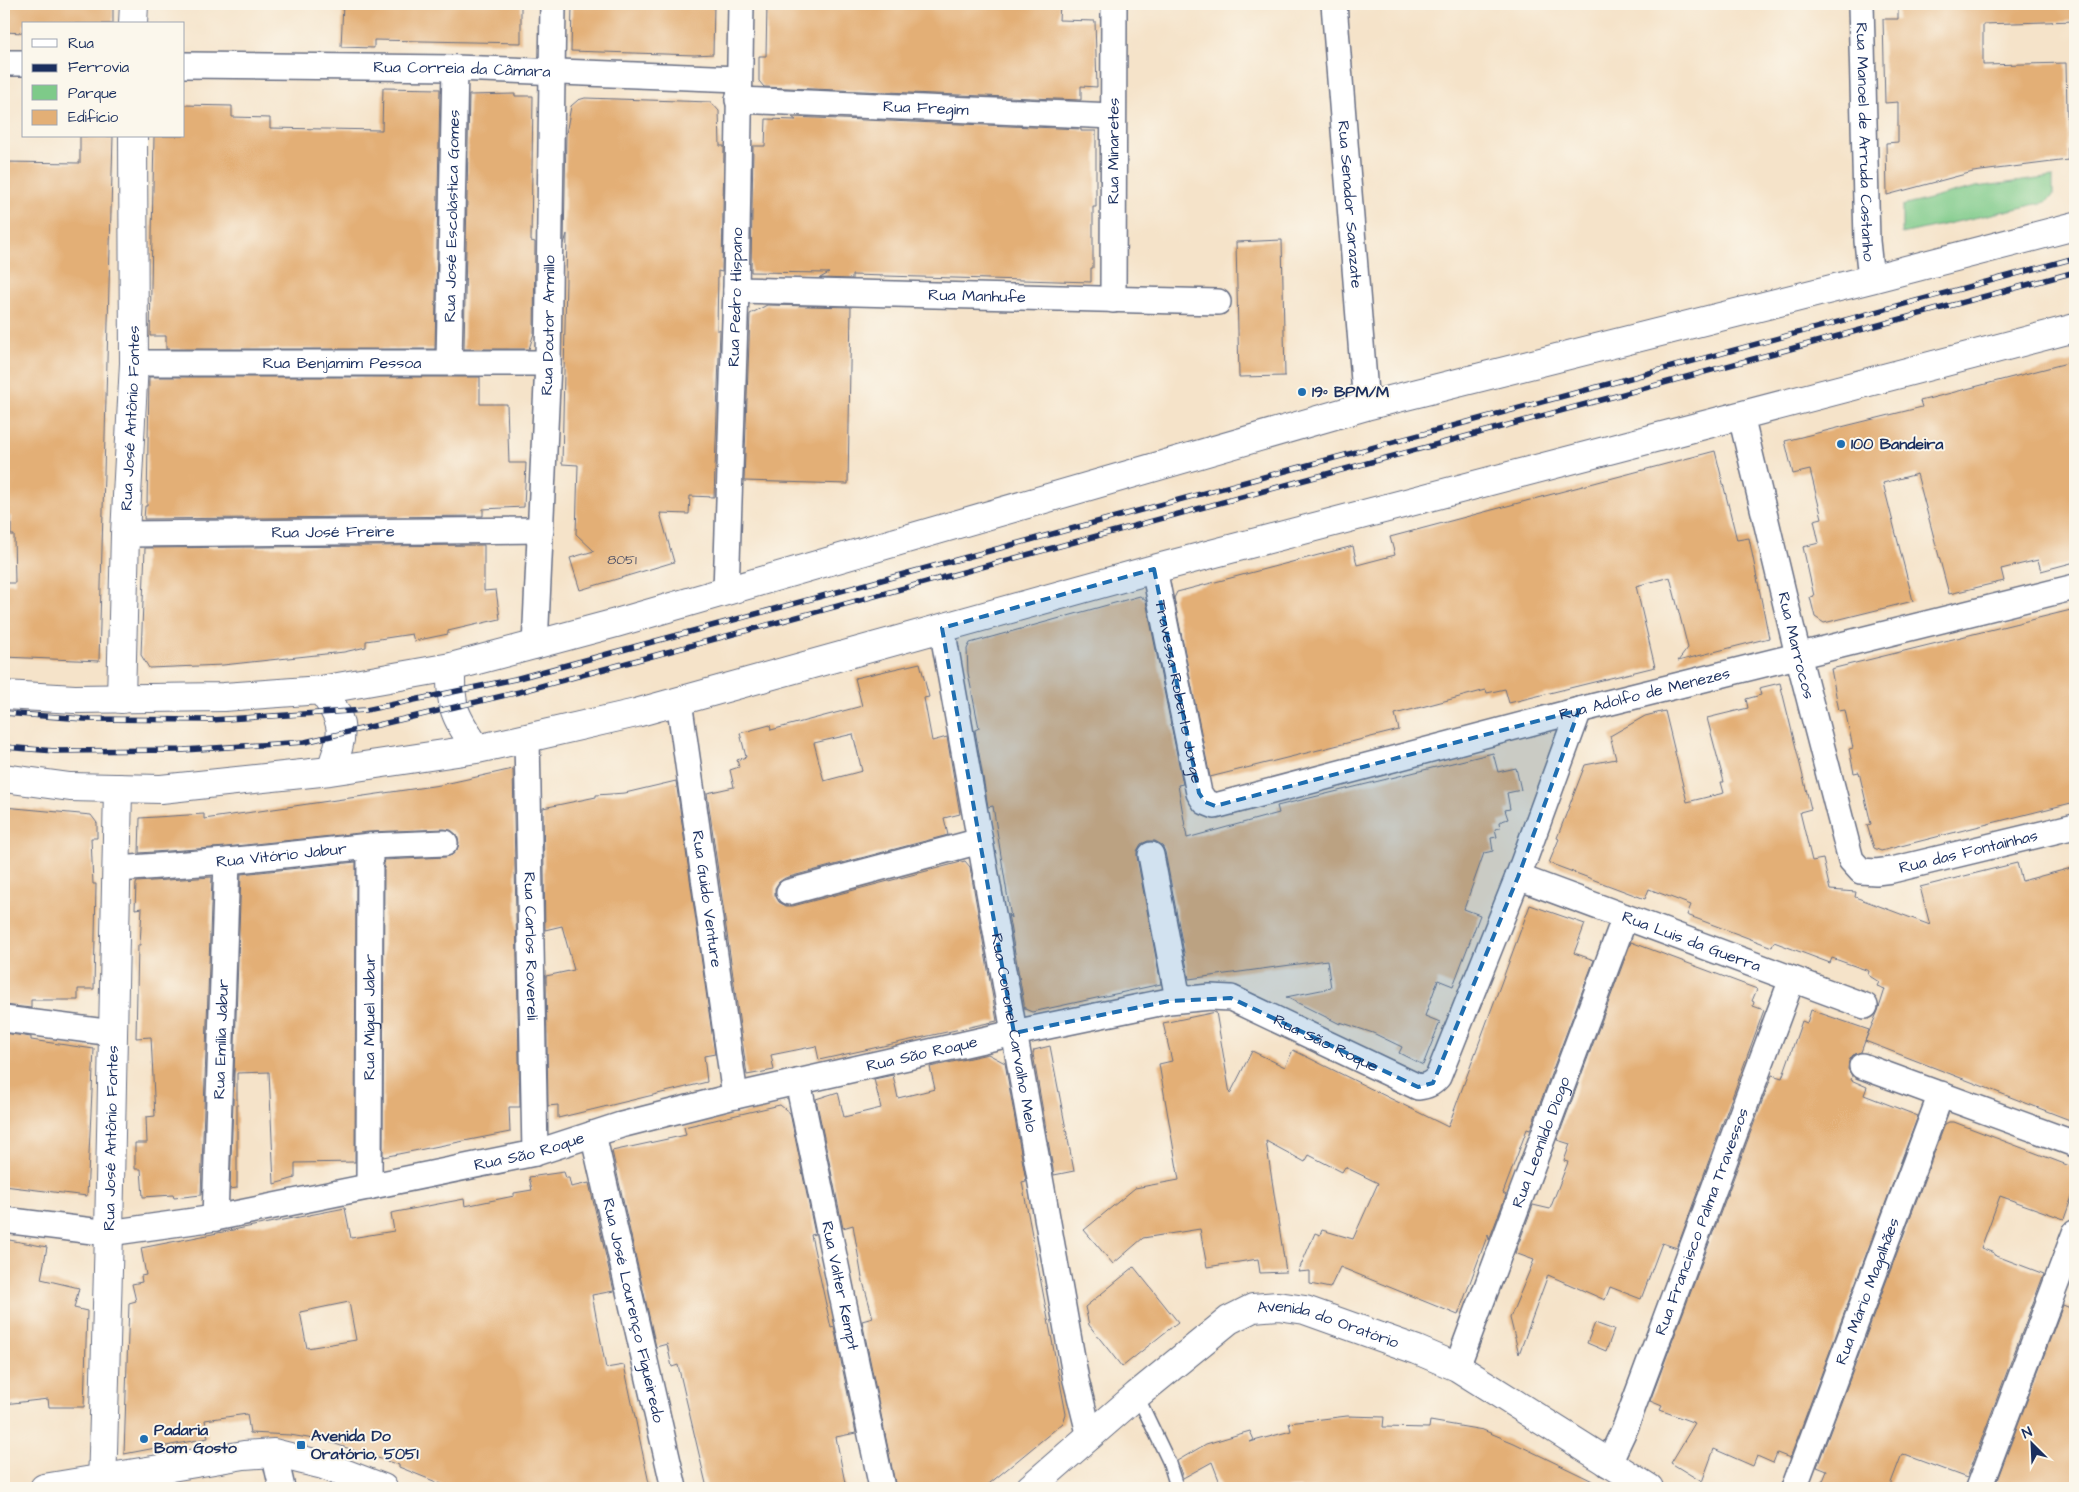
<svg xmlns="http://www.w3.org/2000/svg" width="2079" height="1492" viewBox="0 0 2079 1492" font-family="'Architects Daughter',sans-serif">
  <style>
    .green { fill: #7eca89; stroke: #4c7c74 }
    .building { fill: #e3af76; fill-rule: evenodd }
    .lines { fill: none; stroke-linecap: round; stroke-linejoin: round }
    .service-casing { stroke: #676e83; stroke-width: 15 }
    .minor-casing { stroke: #676e83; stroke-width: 28 }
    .tertiary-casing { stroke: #676e83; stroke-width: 30 }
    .secondary-casing { stroke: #676e83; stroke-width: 30 }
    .primary-casing { stroke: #676e83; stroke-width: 30 }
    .service { stroke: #fff; stroke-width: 12 }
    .minor { stroke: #fff; stroke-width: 25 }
    .tertiary { stroke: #fff; stroke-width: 28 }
    .secondary { stroke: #fff; stroke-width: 28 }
    .primary { stroke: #fff; stroke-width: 28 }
    .rail-casing { stroke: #1b2f5e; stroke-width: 5.5 }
    .rail { stroke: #fbf7ec; stroke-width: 4; stroke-dasharray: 11; stroke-linecap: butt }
    .marked { fill: #1f6fb2; fill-opacity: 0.2; stroke: #1f6fb2; stroke-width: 4; stroke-dasharray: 10 6; stroke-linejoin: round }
    .poi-dot { fill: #1f6fb2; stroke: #fbf7ec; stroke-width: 2 }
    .labels { text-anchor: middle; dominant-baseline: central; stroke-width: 4; stroke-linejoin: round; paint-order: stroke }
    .number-label { font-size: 14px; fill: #4d4f64 }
    .street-label { font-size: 16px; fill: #1b2f5e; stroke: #fbf7ec }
    .poi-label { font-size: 16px; font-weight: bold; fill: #1b2f5e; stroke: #fbf7ec; text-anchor: start }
  </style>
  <rect width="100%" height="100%" fill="#fbf7ec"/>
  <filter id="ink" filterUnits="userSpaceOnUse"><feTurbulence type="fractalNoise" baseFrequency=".02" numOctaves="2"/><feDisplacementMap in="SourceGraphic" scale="10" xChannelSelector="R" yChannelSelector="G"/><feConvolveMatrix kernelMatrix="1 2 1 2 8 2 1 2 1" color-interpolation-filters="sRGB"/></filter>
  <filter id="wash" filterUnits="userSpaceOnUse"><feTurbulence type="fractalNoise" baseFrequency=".0096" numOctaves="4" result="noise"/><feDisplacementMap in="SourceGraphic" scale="20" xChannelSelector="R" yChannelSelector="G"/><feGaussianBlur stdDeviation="1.12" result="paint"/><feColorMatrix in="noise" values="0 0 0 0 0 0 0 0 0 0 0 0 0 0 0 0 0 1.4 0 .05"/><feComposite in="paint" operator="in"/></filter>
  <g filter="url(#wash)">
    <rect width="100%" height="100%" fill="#f5e3c9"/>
    <path class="green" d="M2053,177V196L2046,202L1902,234V206L1976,187Z"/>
    <g id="blocks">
      <path class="building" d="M4,4H113V24H24V33L4,32Z
        M343,4H521V43L374,40V48L341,47Z
        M647,4H714L713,54L695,55L571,51L572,5L647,7Z
        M767,4H1060L1059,20L1095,21L1097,87L1081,86V100L764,87L759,81V56H766Z
        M1898,4H2075V21L1983,24V65L2066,63L2068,160L1973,172L1887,195L1886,143L1898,142V102L1885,103L1883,19H1898Z
        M383,88L440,89L435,349H166V336H150L154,136H184V105L232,106V117L270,118V128L382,130Z
        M515,94V96H533L531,241L535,242L534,333L529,349H464L469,95Z
        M585,98L711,102L719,111L720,146H724L722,272L718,271L717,331L720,329L714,497L690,496L689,514L660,513L674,562L580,590L570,558L594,551L576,534L578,465L562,464L567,234L564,244L566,134L571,106L578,100Z
        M792,117L1081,129V131H1096V207H1093V268H1091V282L852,275V279L820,278L829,273L751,272L753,146H765L766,119L796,120Z
        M80,136H113L99,661L4,657V583H15L14,535H11V516L4,517V162L80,163Z
        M1282,240L1285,376L1239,377L1236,242Z
        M767,305L851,307L848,484L744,481L750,314Z
        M2075,361V562L2041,571L2038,560L2001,569L2004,581L1949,594L1917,474L1883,483L1913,601L1824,623L1815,617L1810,597L1814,596L1803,547L1819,543L1814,520L1822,518L1810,470L1793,474L1785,441L1922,407L1920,401Z
        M149,377H480V404H507L509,463H526L524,507L483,509V516L144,519L145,506H147Z
        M1715,451L1737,540L1749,538L1769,638L1678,661L1688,648L1670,577L1636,586L1655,667L1509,703L1505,689L1487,693L1486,690L1395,714L1399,730L1210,777L1174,598L1177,592L1353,546L1357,565L1395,555L1390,537Z
        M484,545V591L496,590L500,619L448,631V634L414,641L412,634L366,641V647L344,652L223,665L149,668L141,655L145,548Z
        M1140,596L1146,601L1183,784L1178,785L1187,838L1279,813L1277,806L1493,753L1498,772L1516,768L1521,790L1507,793L1510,809L1505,810L1508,819L1499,822L1500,828L1495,829L1497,837L1491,838L1493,851L1484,853L1464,909L1480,915L1453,986L1438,980L1425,1016L1440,1022L1423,1065L1399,1053L1402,1047L1373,1033L1340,1022V1024L1286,997L1331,988L1327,960L1189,979L1165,852L1162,845L1155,841H1148L1141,844L1137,851V857L1161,984L1032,1012L1025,1009L1008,914L1011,918L993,806L988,807L975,730L979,728L968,673L967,649L970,643Z
        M2075,609V802L1881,851L1874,848L1867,825L1871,824L1859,772L1854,773L1849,749L1853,748L1845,710L1839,711L1831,669Z
        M920,663L929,697L924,698L932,741L947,737L960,814L944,818L948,835L785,878L779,882L775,888V895L779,902L786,906H793L965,861L970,867L997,1021L819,1060L816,1046L771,1055L774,1070L747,1075L707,793L734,787L730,770L739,767L737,760L746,757L740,733L770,725L771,730L862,706L855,678ZM853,734L862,771L824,781L814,743Z
        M1780,683L1811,809L1800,812L1812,861L1823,859L1830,890L1856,892L1855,897L1930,925L1920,887L2017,863L2022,881L2075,867V1122L1865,1041L1878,1011L1885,989L1877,986L1879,982L1868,975L1869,971L1832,958L1830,963L1774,942L1772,947L1687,915L1691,905L1649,889L1645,899L1549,863L1559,839L1557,838L1585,765L1616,759L1610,736L1645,716L1665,711L1687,802L1724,793L1721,782H1724L1707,718L1748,708L1746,699L1761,695L1759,688Z
        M513,769L520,1107H509L510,1132L383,1157L384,860L446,857L452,855L457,850L459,843L457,835L451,830L444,829L369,832L226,847L139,853L140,818L204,814V819L440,785Z
        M676,781L715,1054L704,1056L707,1082L558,1118V1105L548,1106L546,976L574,970L562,926L545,930L543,808L596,797V795L625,793Z
        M4,807L91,815L97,823V838H91L93,884H96L94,989H78V1000H31V1008L4,1005Z
        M356,862L355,1162L295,1163V1178L274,1184L269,1072L237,1073V1188L230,1189L241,874Z
        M212,877L201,1195L174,1198L173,1195L143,1197L141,1169H135V1143H147L146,1117L155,1116L151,1037L136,1038L138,945H140L142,908L135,909L136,884L137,882Z
        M1530,905L1585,924L1574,953L1594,960L1530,1130L1527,1129L1503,1193L1506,1195L1489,1240L1488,1234L1458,1315L1340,1267L1330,1288L1310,1284V1271L1298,1272L1315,1233L1320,1235L1322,1230L1353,1239L1378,1183L1345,1167L1342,1172L1309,1155L1305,1162L1266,1141L1286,1272L1260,1273L1258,1259L1207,1267L1200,1229L1143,1238L1113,1264L1084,1230L1135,1188L1179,1180L1159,1064L1172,1061L1163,1023L1216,1012L1230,1094L1252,1051L1285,1067L1293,1050L1448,1127Z
        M1631,942L1757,989L1752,1001L1754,1002L1753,1006L1764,1010L1677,1248L1662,1243L1641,1299L1610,1287L1605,1300L1548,1275L1519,1354L1510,1318L1534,1260L1515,1253L1533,1205L1550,1209L1568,1162L1564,1161L1570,1144L1557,1140Z
        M1811,1010L1869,1030L1861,1052L1853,1055L1849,1061L1848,1069L1852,1076L1851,1080L1867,1087L1864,1095L1918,1116L1790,1458L1777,1453L1773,1463L1757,1456L1753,1466L1714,1449L1702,1482L1671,1463L1695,1423L1660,1410L1662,1406L1650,1401L1772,1075L1782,1078L1802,1021L1807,1023Z
        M4,1033L31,1037V1040L94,1049L87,1196L4,1186Z
        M1050,1046L1074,1171L1054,1175L1033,1054L1034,1050Z
        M988,1054L1005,1063L1026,1181L1022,1182L1066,1414L1063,1423L984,1488H896L862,1321L873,1318L862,1278L853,1225L843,1228L816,1099L838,1092L844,1117L881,1108L874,1079L893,1075L898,1098L935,1089L930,1067Z
        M780,1105L790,1113L815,1234L811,1235L831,1328L834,1327L856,1433L836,1437L846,1488H707L678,1365L672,1367L667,1344L656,1347L612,1151L686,1135L684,1127Z
        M1949,1122H1954L2075,1168V1188L2064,1219L2000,1196L1981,1248L1994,1253V1255L2044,1274L1967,1478L1902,1454L1889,1488H1820L1827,1471L1817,1467L1945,1124Z
        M564,1172L566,1178H569L571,1187L589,1183L614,1291L592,1295L606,1368L624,1365L650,1488H451L399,1467V1465L326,1441L290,1435L250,1433L247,1414L205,1420L208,1438L124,1454L129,1303L136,1301L132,1284L142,1282L141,1276L146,1275L141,1248L345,1208L351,1238L394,1231L391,1213L464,1199L465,1206L514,1196V1193L532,1190L529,1177ZM349,1302L356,1340L307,1348L300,1312Z
        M4,1239L47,1247L41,1279L79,1288L74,1308L87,1311L84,1407H49L48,1399L4,1404Z
        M1134,1267L1178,1322L1122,1367L1089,1325L1085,1307Z
        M2063,1305L2075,1310V1488H1994Z
        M1595,1323L1614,1330L1606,1351L1587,1343Z
        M1347,1416L1384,1417L1383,1427L1429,1428L1430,1421L1483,1430L1514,1443L1607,1488H1222L1212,1462L1183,1478L1177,1461L1206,1444L1250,1431L1254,1440L1250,1442L1291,1431L1289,1423Z"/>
    </g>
  </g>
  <g filter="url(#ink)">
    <use href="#blocks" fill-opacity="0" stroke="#676e83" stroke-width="1"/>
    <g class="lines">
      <defs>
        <path id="service" d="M1137,1395L1169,1462L1177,1488"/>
        <g id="minor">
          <path id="s1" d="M1334,4L1366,406"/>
          <path id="s2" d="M1861,4L1867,241L1871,279"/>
          <path d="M4,63H24"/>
          <path id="s3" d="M184,65L455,68L739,79"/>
          <path id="s4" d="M738,100L1113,116"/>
          <path id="s5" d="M736,290L1218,302"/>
          <path id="s6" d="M1113,300L1114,4"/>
          <path id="s7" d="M449,362L455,68"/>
          <path id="s8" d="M134,363H548"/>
          <path id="s9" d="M1741,416L1798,655L1851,860L1861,871L1876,872L1892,870L2075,826"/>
          <path id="s10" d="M125,534L541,530"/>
          <path id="s11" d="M1154,569L1199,793L1205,802L1215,806L1579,710L2075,587"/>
          <path id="s12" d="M726,591L736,290L741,4"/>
          <path id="s13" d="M942,628L1076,1380L1090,1437"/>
          <path id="s14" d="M535,646L548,363L553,4"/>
          <path id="s15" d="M679,701L735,1096"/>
          <path id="s16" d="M527,738L535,1153"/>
          <path d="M1151,855L1178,999"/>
          <path id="s17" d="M118,869L227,861L370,846L445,843"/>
          <path id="s18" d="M1518,877L1865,1006"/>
          <path d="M789,892L980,841"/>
          <path d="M4,1019L113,1033"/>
          <path d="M1862,1066L2075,1144"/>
          <path id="s19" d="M798,1082L882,1488"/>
          <path id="s20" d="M593,1134L674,1488"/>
          <path id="s21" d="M369,1187L370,846"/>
          <path id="s22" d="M215,1218L227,861"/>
          <path id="s23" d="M4,1220L109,1233L215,1218L535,1153L621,1125L735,1096L1014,1033L1169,1001L1210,997L1231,998L1418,1087C1427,1086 1432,1084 1438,1077L1518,877L1579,710"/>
          <path id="s24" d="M1457,1367L1625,917"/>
          <path d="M274,1453L282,1488"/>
          <path id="s25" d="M1608,1464L1625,1428L1792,979"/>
          <path id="s26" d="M1794,1488L1941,1094"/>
          <path d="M1979,1488L2075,1233"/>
        </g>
        <g id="tertiary">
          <path d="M133,24L134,4"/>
          <path id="s27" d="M121,699L125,534L134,363L133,136"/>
          <path id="s28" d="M102,1488L109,1233L118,788"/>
        </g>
        <g id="secondary">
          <path d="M44,1488L244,1455L274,1453L286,1456L323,1465L383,1488"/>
          <path id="s29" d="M1030,1488L1137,1395L1229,1320L1253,1308L1278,1306L1305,1310L1417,1350L1457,1367L1649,1488"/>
        </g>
        <path id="primary" d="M451,667C450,708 454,715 477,749
          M321,690C346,723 345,733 330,771
          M4,695L75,699L224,697L321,690L451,667L616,623L1366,406L1871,279L2075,226
          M4,778L70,787L161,789L330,771L477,749L527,738L636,713L1154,569L2075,328"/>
      </defs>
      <use href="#service" class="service-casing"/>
      <use href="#minor" class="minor-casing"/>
      <use href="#tertiary" class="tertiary-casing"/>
      <use href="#secondary" class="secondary-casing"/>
      <use href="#primary" class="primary-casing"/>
      <use href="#service" class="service"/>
      <use href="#minor" class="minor"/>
      <use href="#tertiary" class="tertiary"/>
      <use href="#secondary" class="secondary"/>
      <use href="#primary" class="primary"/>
      <defs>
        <path id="rail" d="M4,713L84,719L211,720L366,710L515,679L2075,258
          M4,747L55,751L184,750L305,742L519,692L2075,272"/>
      </defs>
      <use href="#rail" class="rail-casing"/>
      <use href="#rail" class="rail"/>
    </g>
  </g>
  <path class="marked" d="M1154,569L1199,793L1205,802L1215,806L1579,710L1518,877L1433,1083L1418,1087L1231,998L1169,1001L1014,1033L942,628Z"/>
  <g class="poi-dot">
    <circle cx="1302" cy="392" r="5"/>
    <circle cx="1841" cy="444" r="5"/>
    <circle cx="144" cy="1439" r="5"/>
    <rect x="296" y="1440" width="10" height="10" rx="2.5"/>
  </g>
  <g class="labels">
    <g class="number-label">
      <text x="622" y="560">8051</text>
    </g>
    <g class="street-label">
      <text stroke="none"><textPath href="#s3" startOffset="278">Rua Correia da Câmara</textPath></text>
      <text stroke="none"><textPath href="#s4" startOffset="188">Rua Fregim</textPath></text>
      <text stroke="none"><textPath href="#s2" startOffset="138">Rua Manoel de Arruda Castanho</textPath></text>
      <text stroke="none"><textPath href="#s6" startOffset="149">Rua Minaretes</textPath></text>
      <text stroke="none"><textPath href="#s1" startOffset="201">Rua Senador Sarazate</textPath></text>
      <text stroke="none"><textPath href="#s7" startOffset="146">Rua José Escolástica Gomes</textPath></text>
      <text stroke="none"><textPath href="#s5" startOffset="241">Rua Manhufe</textPath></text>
      <text stroke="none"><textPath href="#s12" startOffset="294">Rua Pedro Hispano</textPath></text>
      <text stroke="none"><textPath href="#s14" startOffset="321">Rua Doutor Armillo</textPath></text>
      <text stroke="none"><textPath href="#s8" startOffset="208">Rua Benjamim Pessoa</textPath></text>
      <text stroke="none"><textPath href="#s27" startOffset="281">Rua José Antônio Fontes</textPath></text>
      <text stroke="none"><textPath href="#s10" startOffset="208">Rua José Freire</textPath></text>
      <text stroke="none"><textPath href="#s9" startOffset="236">Rua Marrocos</textPath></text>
      <text stroke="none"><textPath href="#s11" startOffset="125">Travessa Roberto Jorge</textPath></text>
      <text stroke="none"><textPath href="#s11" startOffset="694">Rua Adolfo de Menezes</textPath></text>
      <text stroke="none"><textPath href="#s9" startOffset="582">Rua das Fontainhas</textPath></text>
      <text stroke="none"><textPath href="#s17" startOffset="164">Rua Vitório Jabur</textPath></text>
      <text stroke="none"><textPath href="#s15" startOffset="200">Rua Guido Venture</textPath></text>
      <text stroke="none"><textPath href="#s18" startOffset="185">Rua Luis da Guerra</textPath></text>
      <text stroke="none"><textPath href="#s16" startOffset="208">Rua Carlos Rovereli</textPath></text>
      <text stroke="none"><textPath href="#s21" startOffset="170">Rua Miguel Jabur</textPath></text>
      <text stroke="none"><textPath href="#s13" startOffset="411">Rua Coronel Carvalho Melo</textPath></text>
      <text stroke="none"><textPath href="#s22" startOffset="179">Rua Emília Jabur</textPath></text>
      <text stroke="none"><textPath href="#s23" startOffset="1359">Rua São Roque</textPath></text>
      <text stroke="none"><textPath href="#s23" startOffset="939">Rua São Roque</textPath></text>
      <text stroke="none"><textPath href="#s28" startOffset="350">Rua José Antônio Fontes</textPath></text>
      <text stroke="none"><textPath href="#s24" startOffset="240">Rua Leonildo Diogo</textPath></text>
      <text stroke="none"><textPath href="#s23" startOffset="534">Rua São Roque</textPath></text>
      <text stroke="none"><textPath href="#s25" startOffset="260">Rua Francisco Palma Travessos</textPath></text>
      <text stroke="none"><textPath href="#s19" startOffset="208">Rua Valter Kempt</textPath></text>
      <text stroke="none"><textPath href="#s26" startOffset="210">Rua Mário Magalhães</textPath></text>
      <text stroke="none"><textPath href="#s20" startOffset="181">Rua José Lourenço Figueiredo</textPath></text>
      <text stroke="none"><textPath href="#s29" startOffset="365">Avenida do Oratório</textPath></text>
    </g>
    <g class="poi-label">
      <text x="1312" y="392">19º BPM/M</text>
      <text x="1851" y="444">100 Bandeira</text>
      <text x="154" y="1430">Padaria<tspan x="154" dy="18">Bom Gosto</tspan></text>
      <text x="311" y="1436">Avenida Do<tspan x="311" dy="18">Oratório, 5051</tspan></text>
    </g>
  </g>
  <rect width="2079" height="1492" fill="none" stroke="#fbf7ec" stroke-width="20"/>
  <rect x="22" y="22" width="162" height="115" fill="#fbf7ec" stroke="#a1a7b3"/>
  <rect x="32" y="39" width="25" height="8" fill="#ffffff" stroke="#a1a7b3"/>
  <text x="68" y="48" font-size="15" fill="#1b2f5e">Rua</text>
  <rect x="32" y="64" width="25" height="8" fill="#1b2f5e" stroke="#a1a7b3"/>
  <text x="68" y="72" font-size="15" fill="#1b2f5e">Ferrovia</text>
  <rect x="32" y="85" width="25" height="15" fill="#7eca89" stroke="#a1a7b3"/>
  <text x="68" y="98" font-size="15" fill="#1b2f5e">Parque</text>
  <rect x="32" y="110" width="25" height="15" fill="#e3af76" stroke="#a1a7b3"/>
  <text x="68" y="122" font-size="15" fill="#1b2f5e">Edifício</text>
  <g transform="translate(2032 1444) rotate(336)" stroke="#fbf7ec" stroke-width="4" paint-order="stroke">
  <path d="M0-4L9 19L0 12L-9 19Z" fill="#1b2f5e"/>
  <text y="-8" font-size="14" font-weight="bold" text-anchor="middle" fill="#1b2f5e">N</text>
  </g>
</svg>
